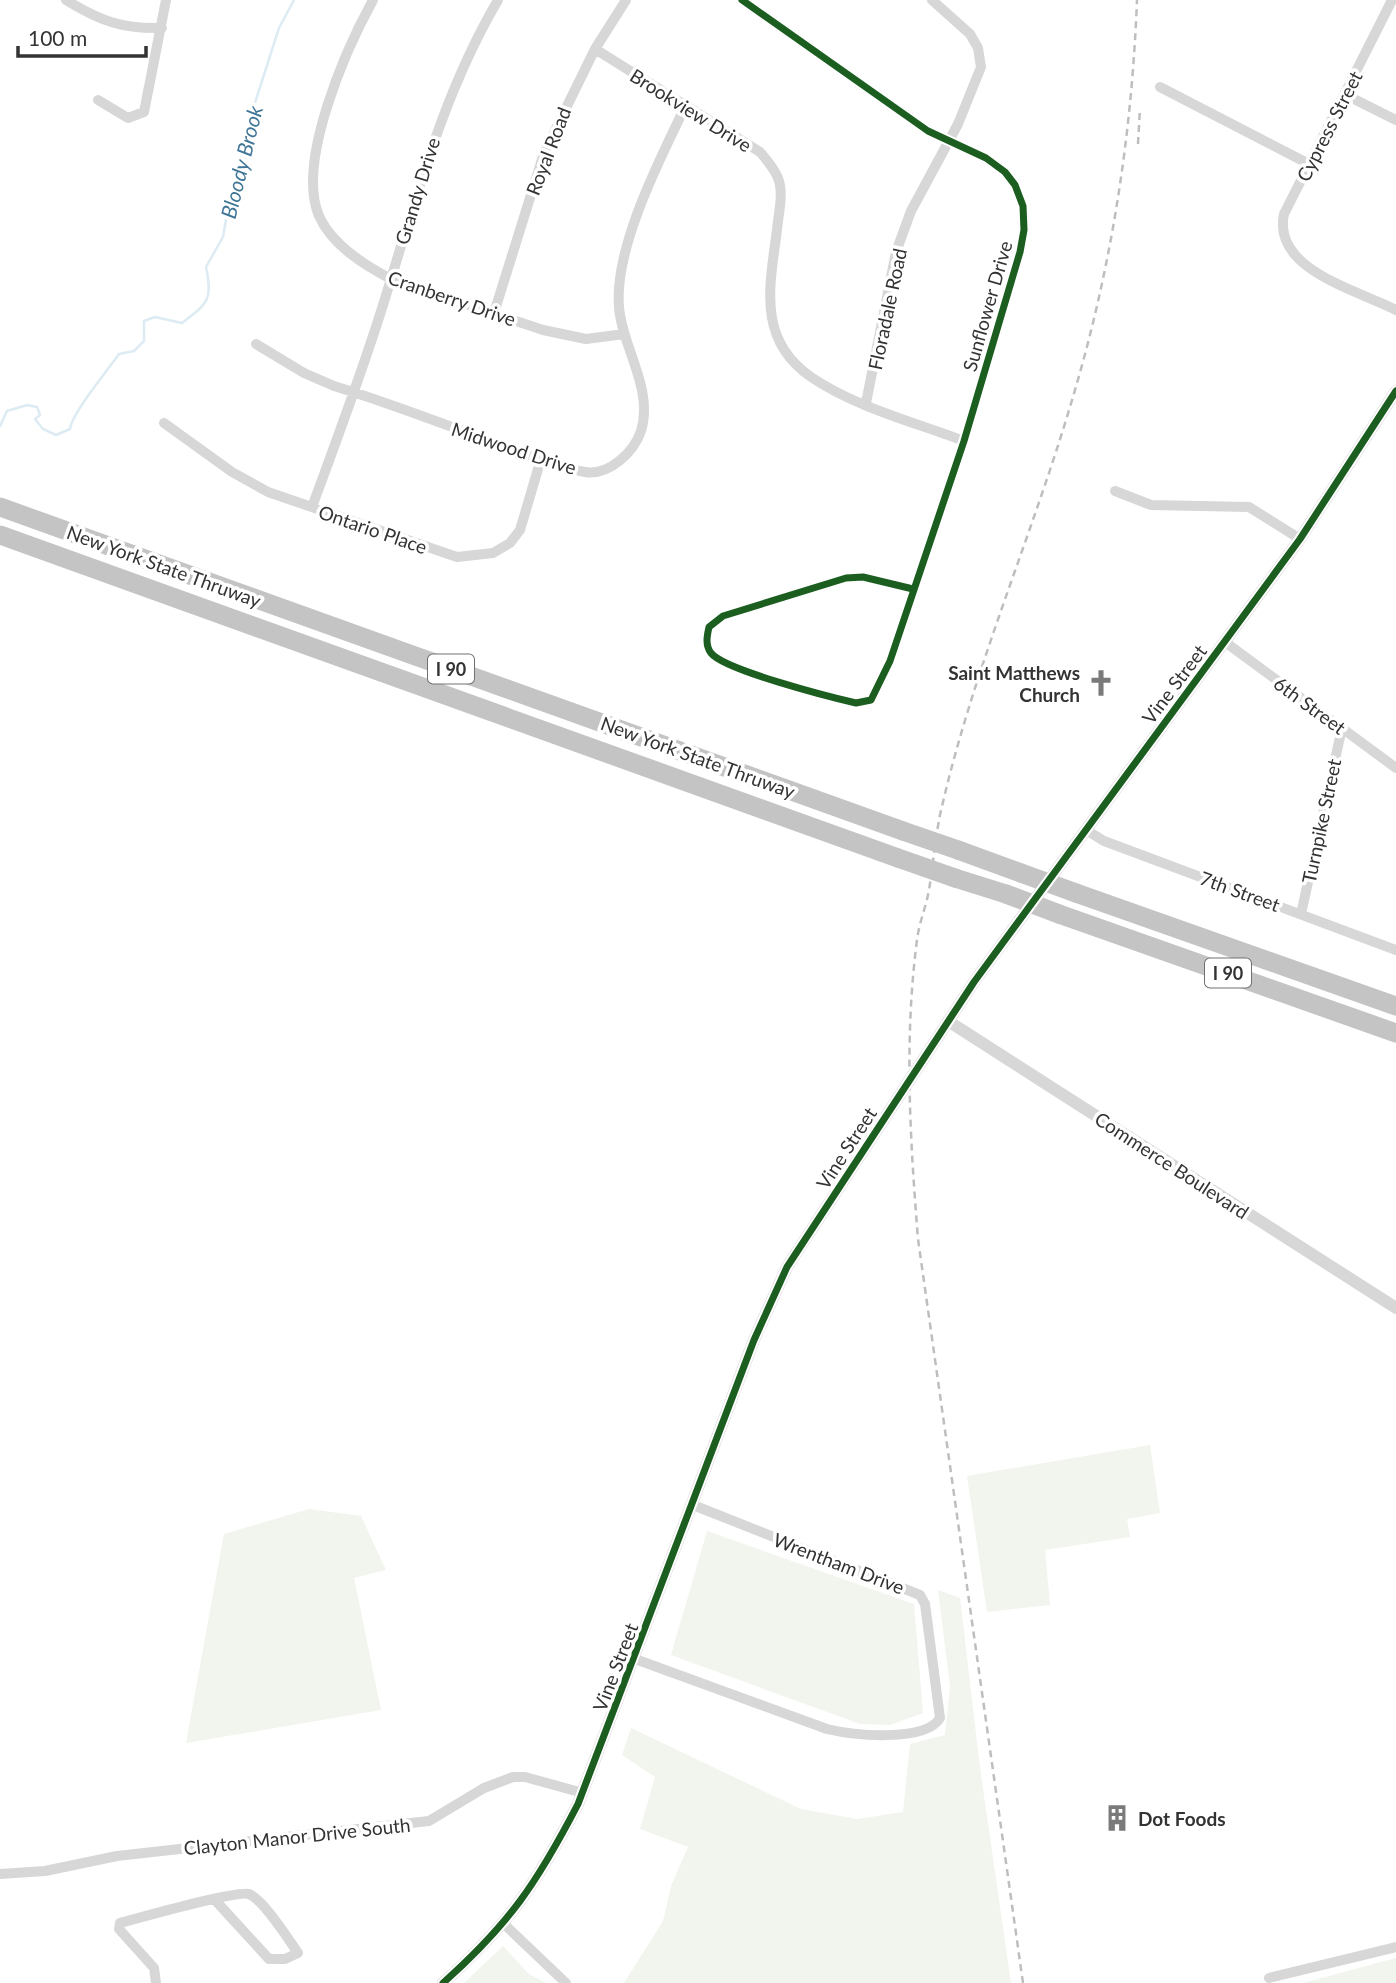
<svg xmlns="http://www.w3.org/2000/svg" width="1396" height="1983" viewBox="0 0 1396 1983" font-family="Lato,sans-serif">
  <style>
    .green { fill: #f1f5ed }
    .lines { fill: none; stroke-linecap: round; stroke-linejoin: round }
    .stream { stroke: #ddebf3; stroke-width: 2.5 }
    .minor { stroke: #d7d7d7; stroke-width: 10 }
    .tertiary { stroke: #d7d7d7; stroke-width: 12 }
    .motorway { stroke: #c4c4c4; stroke-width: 19 }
    .rail { stroke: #bebebe; stroke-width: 2.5; stroke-dasharray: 7 5; stroke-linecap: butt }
    .motorway-bridge { stroke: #c4c4c4; stroke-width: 19 }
    .cycleway-casing { stroke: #fff; stroke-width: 11 }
    .cycleway { stroke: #1b5e20; stroke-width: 7 }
    .labels { text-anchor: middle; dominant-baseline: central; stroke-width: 7; stroke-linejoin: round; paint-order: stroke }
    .shield { fill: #fff; stroke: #707070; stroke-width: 2 }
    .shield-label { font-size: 18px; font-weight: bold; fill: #333 }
    .street-label { font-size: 19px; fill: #333; stroke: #fff }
    .poi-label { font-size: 19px; font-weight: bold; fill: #333; stroke: #fff; text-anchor: end }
    .water-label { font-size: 21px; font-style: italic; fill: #3f7597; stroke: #fff }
  </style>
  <rect width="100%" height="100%" fill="#fff"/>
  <path class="green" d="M1150,1445L1160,1513L1127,1519L1130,1537L1045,1550L1050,1605L987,1612L967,1476Z
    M309,1509L361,1516L386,1570L354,1578L381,1710L186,1743L224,1534Z
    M707,1531L914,1604L923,1713L890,1725L860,1724L671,1655Z
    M938,1590L960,1598L980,1768L1011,1983H624L663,1921L671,1886L688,1847L640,1829L655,1777L622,1755L631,1728L801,1809L857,1819L903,1812L910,1744L945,1735L950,1686Z
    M503,1946L529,1974L546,1983H464Z
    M1396,1958V1983H1303Z"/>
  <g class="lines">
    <path class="stream" d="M0,426L7,411L27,405L37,407L40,415L35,419L43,429L56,435L70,429C72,413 107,371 119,354L134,351L144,341V321L155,317L182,323C208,303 213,300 206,267L223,237L228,208L244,167L253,109L279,28L294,0"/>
    <path class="minor" d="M66,0C100,21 122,29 162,28
      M373,0C346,49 296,162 319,216C332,245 364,265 391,279L543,330L586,339L624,334
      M742,0L928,131L986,158L1005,172L1015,185L1023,206L1024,230L1020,252L964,441L890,661L871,700L856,703C830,697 724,670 711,653C705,645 707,636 709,627L723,616L846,578L863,577L913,589
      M1392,0L1284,214C1272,270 1358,290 1396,310
      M595,49L760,152C767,160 774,168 778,178C783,191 780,207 778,221C772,278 753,337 811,377C855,407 914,422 964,441
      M1160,87L1309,164
      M1346,95L1396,120
      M98,100L128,118L144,112L166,0
      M494,313L544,153L595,49L626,0
      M256,344L304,373L334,386C393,404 451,427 509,448C534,456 560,468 585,472C609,476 634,452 641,431C654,389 622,347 619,307C614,248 660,159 685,107
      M866,403L896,252L911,211L958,124L981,67L978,48L970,34L932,0
      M164,423L232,472L268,492L457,557L493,553L510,543L520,530L541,459
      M1115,491L1151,505L1249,507L1300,539
      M312,507C338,436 365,365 387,292C419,189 443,94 498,0
      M1225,642L1396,768
      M1086,830L1104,841L1396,950
      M1301,914L1342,728
      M635,1659L827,1729C852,1735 925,1743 940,1718L925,1604L920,1595L693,1505
      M0,1874L45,1871L117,1856L429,1821L484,1788L513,1777H525L583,1793
      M504,1924L566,1983
      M1269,1978L1396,1947
      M156,1983L154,1968L119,1929L120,1923C139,1918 237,1890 249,1894C264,1900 288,1939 298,1953L285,1959H269L215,1900"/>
    <path class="tertiary" d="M948,1021L1396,1308
      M443,1983C510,1923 537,1883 578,1804L754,1340L787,1267L974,982L1300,539L1396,391"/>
    <path class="motorway" d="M0,507L903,831
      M0,535L898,858
      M958,850L1021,873
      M955,878L1006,894
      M1076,893L1396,1006
      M1059,914L1396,1033"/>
    <path class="rail" d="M1138,144L1140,108
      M1023,1983L918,1239C910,1139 904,1039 917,940C919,923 926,907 929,890C933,865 935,840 940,815C973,667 1036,528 1077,383C1113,258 1132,130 1137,0"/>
    <path class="motorway-bridge" d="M903,831L958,850
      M898,858L955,878
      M1021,873L1076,893
      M1006,894L1059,914"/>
    <defs>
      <path id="cycleway" d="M742,0L928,131L986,158L1005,172L1015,185L1023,206L1024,230L1020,252L964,441L890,661L871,700L856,703C830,697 724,670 711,653C705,645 707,636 709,627L723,616L846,578L863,577L913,589
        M443,1983C510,1923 537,1883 578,1804L754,1340L787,1267L974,982L1300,539L1396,391"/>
    </defs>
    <use href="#cycleway" class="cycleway-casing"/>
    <use href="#cycleway" class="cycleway"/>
  </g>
  <defs>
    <symbol id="church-bare" viewBox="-9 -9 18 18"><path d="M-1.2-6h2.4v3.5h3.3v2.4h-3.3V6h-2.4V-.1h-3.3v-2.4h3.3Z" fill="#7a7a7a" stroke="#fff" stroke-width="2.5" paint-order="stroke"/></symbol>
    <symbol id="building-bare" viewBox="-9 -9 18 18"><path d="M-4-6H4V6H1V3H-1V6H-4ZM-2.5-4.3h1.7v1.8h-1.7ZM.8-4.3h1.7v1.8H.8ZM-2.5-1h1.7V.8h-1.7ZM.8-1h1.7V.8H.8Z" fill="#7a7a7a" stroke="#fff" stroke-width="2.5" paint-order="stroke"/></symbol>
  </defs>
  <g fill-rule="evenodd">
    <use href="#church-bare" x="1082" y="664" width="38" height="38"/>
    <use href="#building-bare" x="1098" y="1799" width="38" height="38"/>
  </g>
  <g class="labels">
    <g class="shield">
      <rect x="428" y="654.5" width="46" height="29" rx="5"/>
      <rect x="1205" y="958.5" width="46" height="29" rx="5"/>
    </g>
    <g class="shield-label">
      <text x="451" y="669">I 90</text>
      <text x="1228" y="973">I 90</text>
    </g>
    <g class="street-label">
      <text transform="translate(691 110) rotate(32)">Brookview Drive</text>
      <text transform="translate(1329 126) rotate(-63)">Cypress Street</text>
      <text transform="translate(548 151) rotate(-69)">Royal Road</text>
      <text transform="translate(417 191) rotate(-73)">Grandy Drive</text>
      <text transform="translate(452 298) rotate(19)">Cranberry Drive</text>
      <text transform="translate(987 306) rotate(-74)">Sunflower Drive</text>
      <text transform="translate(887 309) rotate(-78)">Floradale Road</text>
      <text transform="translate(514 448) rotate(18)">Midwood Drive</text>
      <text transform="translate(373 529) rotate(19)">Ontario Place</text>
      <text transform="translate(164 566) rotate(20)">New York State Thruway</text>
      <text transform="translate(1174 684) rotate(-53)">Vine Street</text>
      <text transform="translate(1310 705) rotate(36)">6th Street</text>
      <text transform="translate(698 757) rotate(20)">New York State Thruway</text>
      <text transform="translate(1321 821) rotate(-78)">Turnpike Street</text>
      <text transform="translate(1240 891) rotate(20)">7th Street</text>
      <text transform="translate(846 1148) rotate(-57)">Vine Street</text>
      <text transform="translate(1172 1165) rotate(33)">Commerce Boulevard</text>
      <text transform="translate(839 1563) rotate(21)">Wrentham Drive</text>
      <text transform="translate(615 1667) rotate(-69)">Vine Street</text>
      <text transform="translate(297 1836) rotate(-6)">Clayton Manor Drive South</text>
    </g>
    <g class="poi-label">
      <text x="1080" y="672">Saint Matthews<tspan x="1080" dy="22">Church</tspan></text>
      <text x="1138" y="1818" text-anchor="start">Dot Foods</text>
    </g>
    <g class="water-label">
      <text transform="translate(241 162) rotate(-76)">Bloody Brook</text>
    </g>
  </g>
  <path d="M18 46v10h128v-10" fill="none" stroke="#333333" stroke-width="3.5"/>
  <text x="28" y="46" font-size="21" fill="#333333" stroke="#ffffff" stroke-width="5" paint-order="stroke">100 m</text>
</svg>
